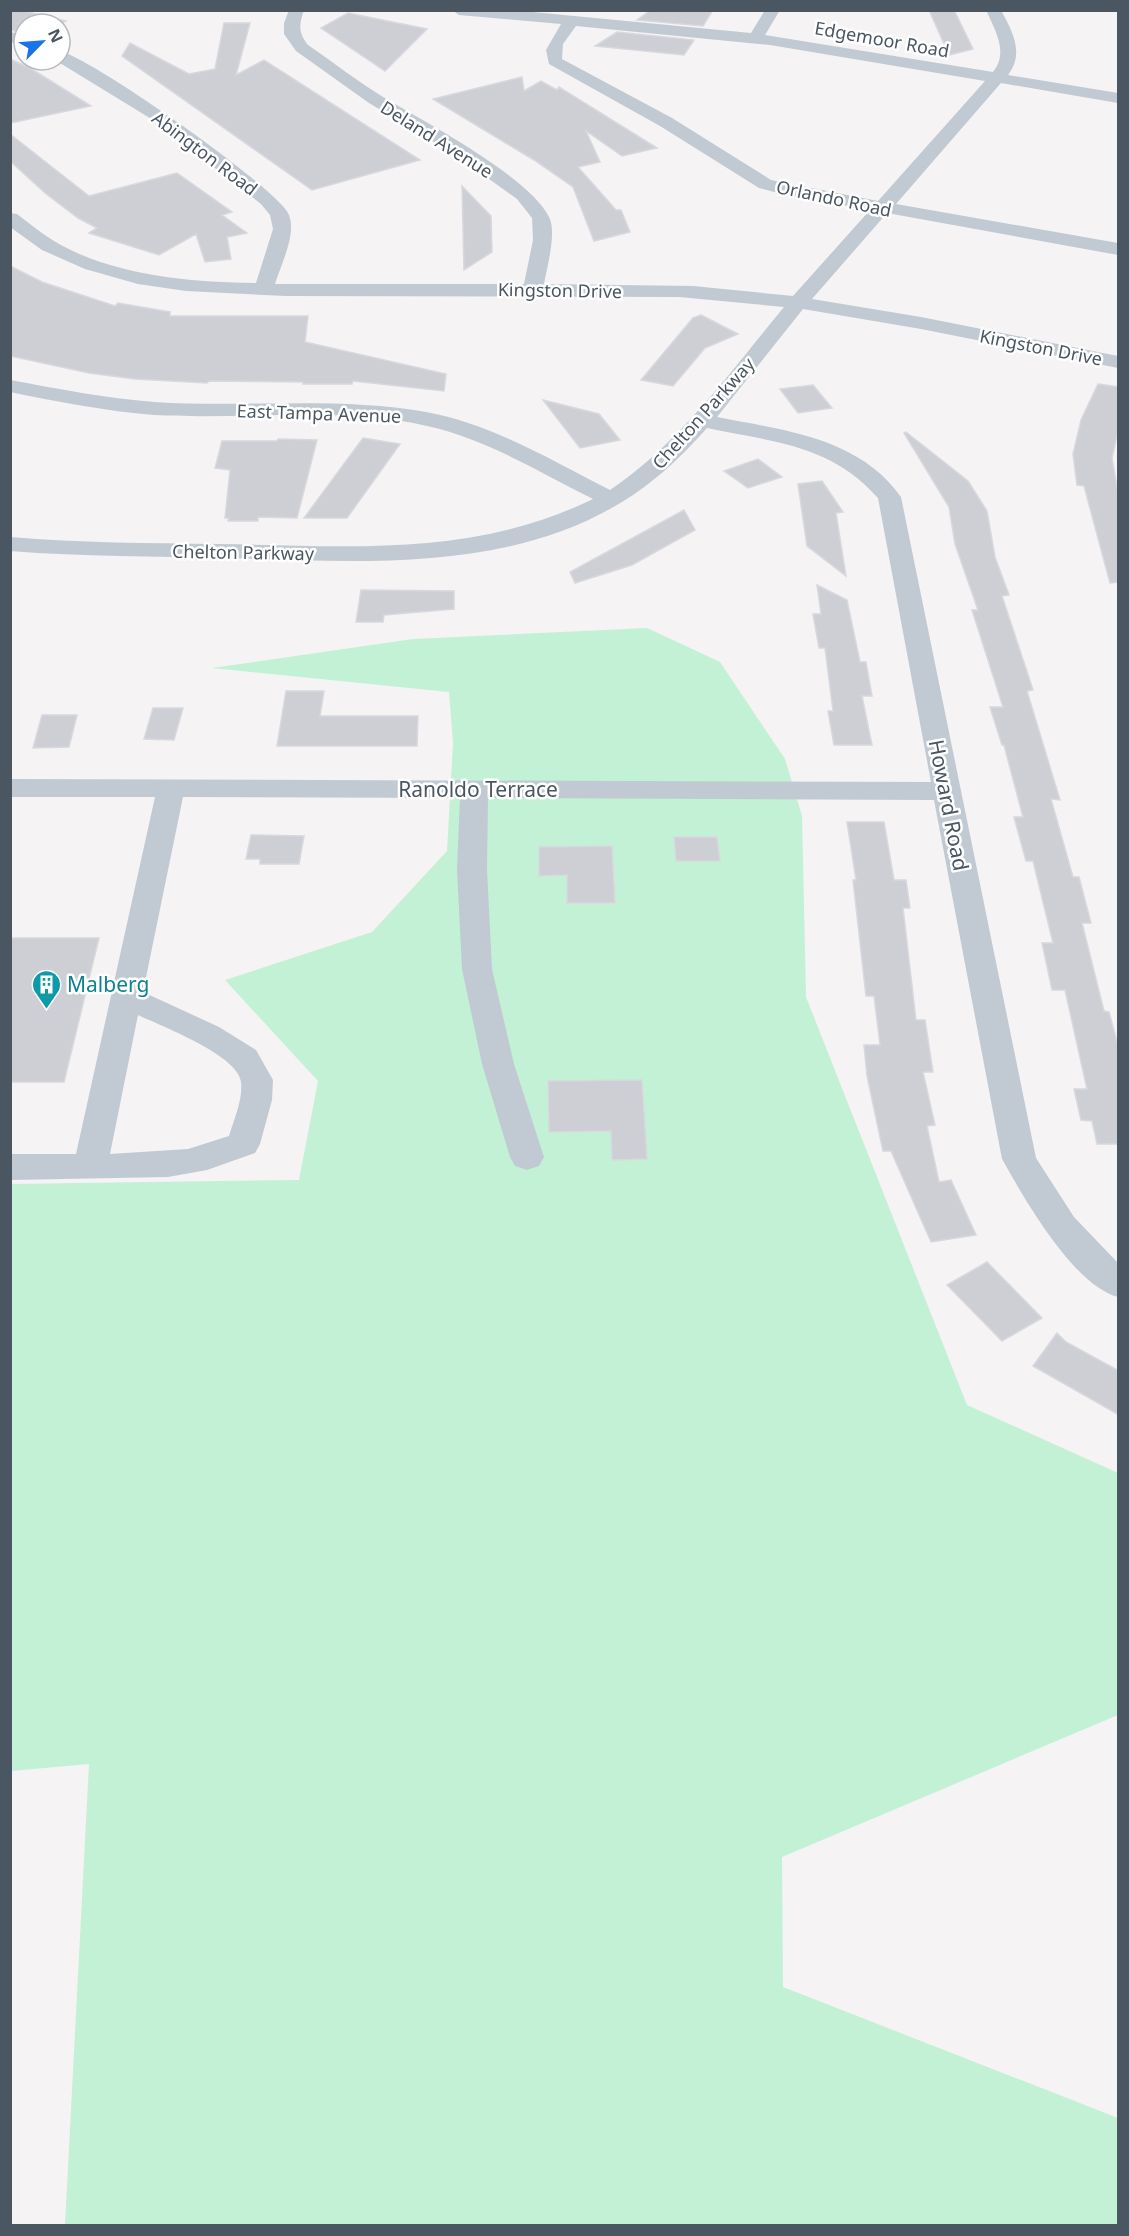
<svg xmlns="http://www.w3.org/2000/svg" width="1129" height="2236" viewBox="0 0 1129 2236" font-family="'Noto Sans',sans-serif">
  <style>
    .green { fill: #c3f1d5 }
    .building { fill: #cdcfd5; stroke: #d7d9de; stroke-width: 1.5 }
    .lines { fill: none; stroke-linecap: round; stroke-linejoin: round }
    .minor { fill: #c1cad2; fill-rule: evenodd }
    .labels { text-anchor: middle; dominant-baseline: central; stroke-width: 5; stroke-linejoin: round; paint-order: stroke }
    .far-street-label { font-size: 18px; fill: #4a5661; stroke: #fff }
    .street-label { font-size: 21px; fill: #4a5661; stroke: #fff }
    .culture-label { font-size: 21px; fill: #0d838f; stroke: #fff; text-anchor: start }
  </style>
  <rect width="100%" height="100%" fill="#f5f3f3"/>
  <path class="green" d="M647,628L720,662L785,759L802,816L806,997L967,1405L1118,1473V1715L782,1857L783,1987L1118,2118V2225H65L89,1764L11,1771L10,1184L299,1180L318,1081L225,980L372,932L447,851L453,743L449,692L212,668L413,639Z"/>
  <path class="building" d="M10,10H19L66,21L60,24H24V33L10,30Z
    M651,10H713L703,26L637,20Z
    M929,10H954L973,49L949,55Z
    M348,13L427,29L385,71L321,28Z
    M224,23H250L236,75L264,60L420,160L312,190L122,56L130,43L189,74L215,69Z
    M617,32L694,40L684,55L595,46Z
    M10,59L30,68L91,106L10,123Z
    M522,77L524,91L541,81L557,90L559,87L657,148L622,156L586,131L600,162L578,167L616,210H621L630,232L594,241L573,187L534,160L433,99Z
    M10,134L89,196L177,173L232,212L222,215L247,233L227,237L231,259L205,262L196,234L159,255L89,233L97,228L78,218L45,193L10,161Z
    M462,186L491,216L492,252L464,270Z
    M10,266L42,282L115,306L118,303L170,312V316H308L305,342L446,374L444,391L353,381L352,384H303V382L209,381L207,383L135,379L89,373L10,356Z
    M701,315L738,334L705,348L673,386L641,380L693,318Z
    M1098,384L1119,387V427L1112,458L1119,499V582L1110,583L1084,486L1077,485L1073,454L1081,420Z
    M813,385L832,408L798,413L780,389Z
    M543,400L599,414L620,440L580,448Z
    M906,432L968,481L987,511L995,557L1009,595L1002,596L1033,690L1027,691L1060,800L1051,799L1073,877H1079L1091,923H1082L1104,1011L1109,1012L1119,1049V1144H1097L1092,1121L1081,1120L1074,1089H1087L1065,990H1052L1042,943H1053L1033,861H1026L1014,817H1023L1004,745H1002L990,707H1003L972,610H978L955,544L949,507L904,433Z
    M363,438L400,444L347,518H304Z
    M278,439L317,440L297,518L258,517V521H228L229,518H225L230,470L215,468L222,441H277Z
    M758,459L782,477L748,488L724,471Z
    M822,481L843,512L836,513L846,576L807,546L798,484Z
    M684,510L695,530L632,565L575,583L570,572Z
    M817,585L847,600L860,662H866L872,696H862L872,745H834L828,711H833L825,648H819L813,614H821Z
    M361,590L454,591V609L384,615L383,622H356Z
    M286,691H324L320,716H418L417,746H277Z
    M153,708H183L174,740L144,739Z
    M42,715H77L69,747L33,748Z
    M847,822H884L894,880H906L910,908H903L916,1020H925L933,1072H923L935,1125L927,1126L939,1182L951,1180L976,1235L931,1242L891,1151H883L867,1076L864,1045H880L874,996H866L853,880H856Z
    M251,835L304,836L299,864H260V859H246Z
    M674,837H717L720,861H676Z
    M612,846L615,903H567V875L539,876V847Z
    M10,938H99L64,1082H10Z
    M642,1080L647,1159L612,1160L611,1131L549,1132L548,1081Z
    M987,1262L1042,1318L1002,1341L947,1285Z
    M1057,1333L1066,1342L1119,1371V1415L1033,1366Z"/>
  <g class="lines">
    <path class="minor" d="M289,10H304C299,25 298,32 308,45C333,62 357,81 383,97C423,121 530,177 549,217C557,232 547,267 544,284L693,286L793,296L870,210L782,194L759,188L660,126L549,64L546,50L561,24L459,15L452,10H512L751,33L765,10H780L765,35L993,72C1009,53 995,30 986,10H1001C1012,31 1025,53 1008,75L1118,93V103L1001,83L896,204L1118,243V255L887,213L812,299L921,317L1118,356V368L921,329L803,309L717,417C782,430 859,437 901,497L1036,1158L1074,1217L1118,1263V1297C1074,1286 1024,1198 1002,1159L934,800L488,798L487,869L492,969L514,1064L544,1157L539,1166L527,1170L515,1166L510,1157L482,1064L462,969L457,869L460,798L183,797L143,992L219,1027L256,1050L273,1080L272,1100L260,1144L255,1153L207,1170L168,1177L10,1180V1154H76L155,797H10V779L931,782L878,498C830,444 773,442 707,428C682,456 654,483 622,502C506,573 358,562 228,558C155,556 83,557 10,551V537C80,543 149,543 219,544C350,546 472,558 593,499C539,472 486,439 427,426C341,406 243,420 154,415C106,411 58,402 10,392V380C58,389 106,398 154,402C245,408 337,396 426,412C492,424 551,460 610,490C681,442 730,372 784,307L679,297L286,296L186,291L138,284L85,269L42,250L10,227V213L17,214C29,223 41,233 54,241C113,276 189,282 256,283L273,229L270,215L261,204L153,120L55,60H60V51C93,59 273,185 288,213C298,232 281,264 275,284H524L533,240L532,218L517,199L454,154L369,103L296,51L284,34V23ZM576,26L770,45L985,81L878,201L771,180L672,118L562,59L563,44ZM138,1015C161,1026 238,1055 241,1082C243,1100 234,1119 229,1136L188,1149L110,1154Z
      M10,32L24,35V45L10,42Z"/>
  </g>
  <defs>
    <symbol id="building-pin" viewBox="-11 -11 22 30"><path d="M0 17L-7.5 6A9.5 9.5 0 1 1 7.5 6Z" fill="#0f9aa8" stroke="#fff"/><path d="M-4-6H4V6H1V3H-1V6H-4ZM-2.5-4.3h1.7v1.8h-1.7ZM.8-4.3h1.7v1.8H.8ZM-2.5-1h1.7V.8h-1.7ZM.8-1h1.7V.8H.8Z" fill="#fff"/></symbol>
  </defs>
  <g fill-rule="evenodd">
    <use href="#building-pin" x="30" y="968" width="33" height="45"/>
  </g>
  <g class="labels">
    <g class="far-street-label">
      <text transform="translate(882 39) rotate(10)">Edgemoor Road</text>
      <text transform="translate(437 139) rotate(32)">Deland Avenue</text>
      <text transform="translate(205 153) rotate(37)">Abington Road</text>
      <text transform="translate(834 198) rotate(12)">Orlando Road</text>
      <text transform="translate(560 290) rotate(1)">Kingston Drive</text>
      <text transform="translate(1041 347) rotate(11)">Kingston Drive</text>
      <text transform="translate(319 413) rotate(2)">East Tampa Avenue</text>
      <text transform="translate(703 413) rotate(-48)">Chelton Parkway</text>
      <text transform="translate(243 552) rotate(1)">Chelton Parkway</text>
    </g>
    <g class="street-label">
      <text x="478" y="789">Ranoldo Terrace</text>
      <text transform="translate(949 805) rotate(79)">Howard Road</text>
    </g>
    <g class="culture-label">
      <text x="67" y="984">Malberg</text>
    </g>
  </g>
  <rect width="1129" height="2236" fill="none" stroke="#4a5661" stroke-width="24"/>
  <g transform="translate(42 42) rotate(65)"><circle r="28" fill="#ffffff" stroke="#b7bbc0" stroke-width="1.5"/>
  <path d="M0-4.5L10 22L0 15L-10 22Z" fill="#1a73e8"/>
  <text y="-9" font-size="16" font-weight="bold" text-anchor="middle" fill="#4a5661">N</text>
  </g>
</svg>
